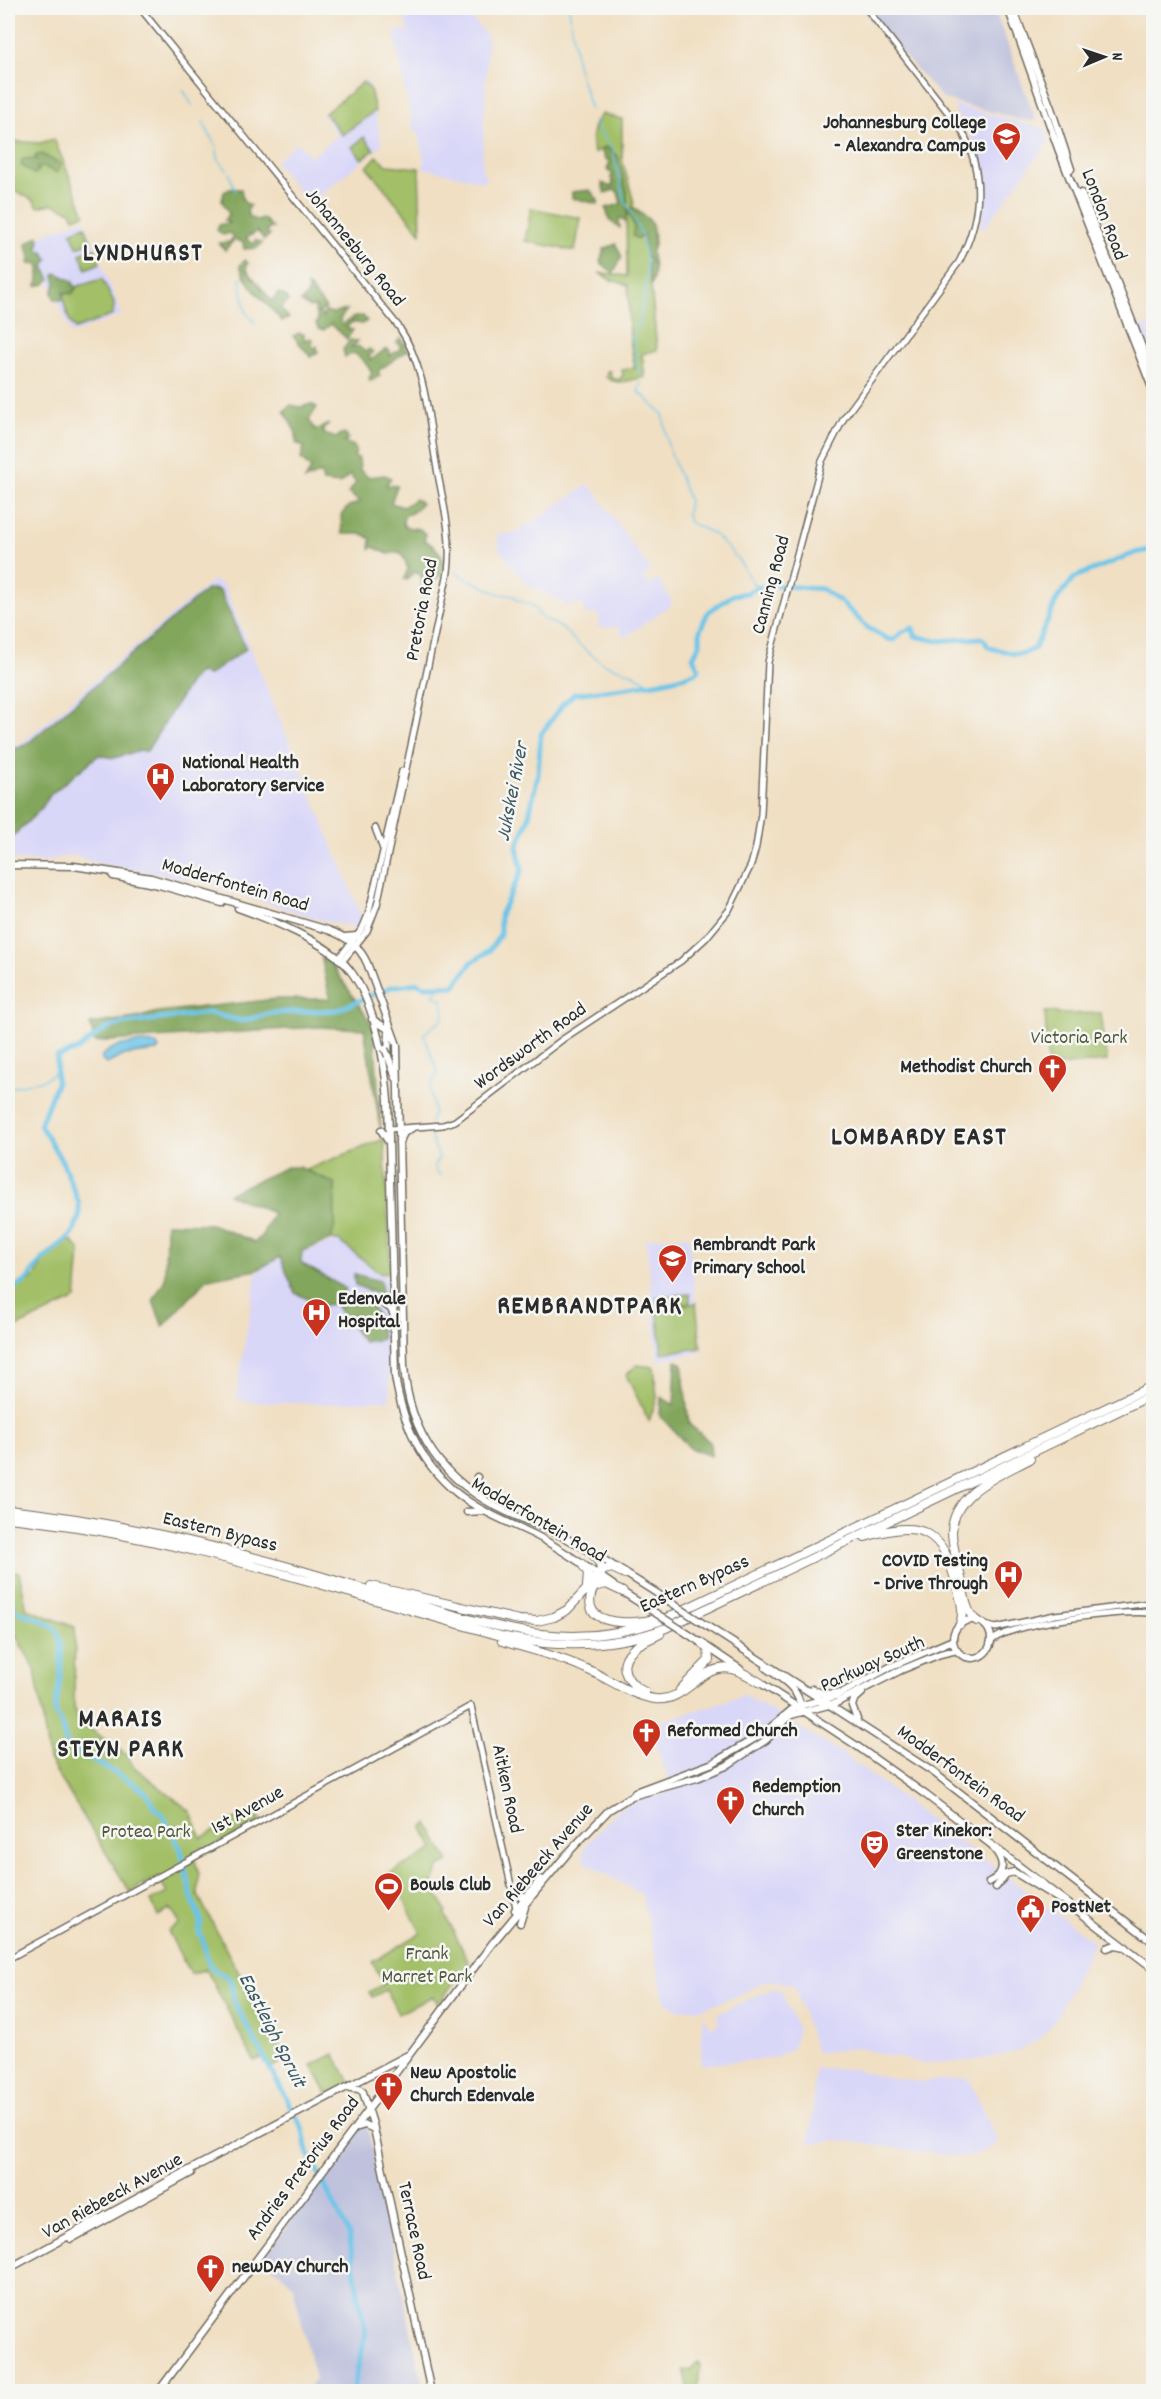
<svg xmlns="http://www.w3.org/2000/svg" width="1161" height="2399" viewBox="0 0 1161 2399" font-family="Dekko,sans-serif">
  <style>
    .built { fill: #d9d7f8 }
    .industrial { fill: #c0c2dd }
    .green { fill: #a3c068; stroke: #67764a; stroke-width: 1.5 }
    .forest { fill: #82a65c; stroke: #566844; stroke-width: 1.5 }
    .water { fill: #6ac4e8; stroke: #4a788a; stroke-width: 1.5 }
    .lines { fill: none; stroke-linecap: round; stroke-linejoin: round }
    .stream { stroke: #6ac4e8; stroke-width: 1.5 }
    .river { stroke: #6ac4e8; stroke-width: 5 }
    .secondary-casing { stroke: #706a60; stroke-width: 8 }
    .primary-casing { stroke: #706a60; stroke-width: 9 }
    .highway-casing { stroke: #706a60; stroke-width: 10 }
    .secondary { stroke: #fff; stroke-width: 5 }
    .primary { stroke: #fff; stroke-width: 6 }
    .highway { stroke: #fff; stroke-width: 8 }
    .primary-bridge-casing { stroke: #706a60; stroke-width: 9; stroke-linecap: butt }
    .primary-bridge { stroke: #fff; stroke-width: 6 }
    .labels { text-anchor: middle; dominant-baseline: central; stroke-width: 5; stroke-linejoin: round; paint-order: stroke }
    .poi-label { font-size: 20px; font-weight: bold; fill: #2b2b2b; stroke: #f6f6f2; text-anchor: start }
    .street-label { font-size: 20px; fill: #2b2b2b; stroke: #f6f6f2 }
    .park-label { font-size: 20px; fill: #4f583d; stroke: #f6f6f2 }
    .water-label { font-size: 21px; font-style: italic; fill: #3e5964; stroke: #f6f6f2 }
    .district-label { font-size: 26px; font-weight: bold; letter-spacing: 1.5px; fill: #2b2b2b; stroke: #f6f6f2 }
  </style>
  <rect width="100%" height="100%" fill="#f6f6f2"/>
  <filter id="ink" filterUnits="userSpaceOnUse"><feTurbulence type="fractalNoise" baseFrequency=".0167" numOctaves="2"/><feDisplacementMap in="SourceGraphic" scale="12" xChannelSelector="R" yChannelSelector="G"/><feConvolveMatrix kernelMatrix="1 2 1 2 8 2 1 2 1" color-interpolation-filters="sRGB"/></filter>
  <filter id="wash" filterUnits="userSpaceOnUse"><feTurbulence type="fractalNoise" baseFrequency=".008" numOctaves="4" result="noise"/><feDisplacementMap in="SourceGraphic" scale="24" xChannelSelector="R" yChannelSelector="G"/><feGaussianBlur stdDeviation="1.35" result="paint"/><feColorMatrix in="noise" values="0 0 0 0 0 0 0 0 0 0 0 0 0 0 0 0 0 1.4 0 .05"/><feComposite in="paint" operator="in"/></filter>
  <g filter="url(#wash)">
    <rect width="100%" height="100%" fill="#f0dfc2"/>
    <path class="built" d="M422,8H428L438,20L453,8H464L488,37L482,172L486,177V182L423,168L424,161L419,132L414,133L394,32L409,30L404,21Z
      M365,79L370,86L382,145L309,204L275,162L297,142L311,157L338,135L323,115Z
      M955,105L1045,129L1049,141L983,230L980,229L984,203L982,170L977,152L968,130L955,110Z
      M84,219L122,315L71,334L32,239Z
      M1153,323V332L1152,328L1147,330L1149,334L1153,332V335L1150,336L1153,347V356L1150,357L1153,359L1151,361L1153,370L1137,329Z
      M585,485L591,486L651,571L643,577L650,585L658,579L673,603L626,637L622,635L619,627L598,628L599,614L586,615L584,613L583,604L566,605L546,593L528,586L499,549L498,533L513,534L584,488Z
      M213,580L224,586L340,863L362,918L359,924L353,927L325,921L217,888L193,877L185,879L88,861L74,855L44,861L8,860V749L13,744H20Z
      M689,1236L701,1352L658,1361L646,1238Z
      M339,1240L388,1279L390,1400L322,1404L249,1402L236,1397L256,1274L270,1262Z
      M745,1695L840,1752L1094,1942L1053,2024L1040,2038L1021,2050L1007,2054L973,2061L922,2063L857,2048L816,2053L794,1985L767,1980L740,1995L703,2008L677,2010L665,2002L642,1895L584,1862L583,1849L618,1809L634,1802L672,1791L649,1725Z
      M773,1988L781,1991L798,2029L793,2048L774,2058L701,2065L702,2017L708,2023L710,2028L719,2023L717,2018L719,2013Z
      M815,2068L855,2069L875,2075L921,2082L968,2077L999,2144L972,2156L957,2157L838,2140L808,2144L812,2122Z"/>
    <path class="industrial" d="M861,8H994L1036,121L1022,120L943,99Z
      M366,2121L422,2382L417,2391H306L315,2379L293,2286L281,2273L262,2260Z"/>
    <path class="green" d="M363,82L370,89L375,111L342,135L325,113Z
      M602,114L622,119V159L634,203L632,206L649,220L651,225L654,245L651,253C654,261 655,278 651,285L657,350L642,354L645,377C633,379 616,387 606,377L607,371H610L611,378L619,380L623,375L622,370L635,368L630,340L628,285L611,280L599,273L627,276L626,208L628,203L617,155L606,147L594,153C590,138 591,126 602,114Z
      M364,137L374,150L362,159L352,147Z
      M54,139L85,214L74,218L71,211L52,204L38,207L33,200L8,187V141L40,143Z
      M377,156L387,165L419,168L421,233L367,167Z
      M531,208L581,218L575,251L525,241Z
      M85,226L91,242L77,247L71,232Z
      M95,248L100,263L86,269L80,254Z
      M102,279L114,303L113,315L75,329L69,320L62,296L72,288Z
      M1045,1012H1054L1058,1014L1101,1013L1107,1061L1048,1067Z
      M384,1139L391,1271L381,1274L339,1241L331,1240L335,1184L305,1170Z
      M66,1241H72L80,1250L76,1299L8,1331V1292L35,1277L43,1261Z
      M690,1294V1303L658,1306L657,1297Z
      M696,1303L701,1348L662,1353L657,1309Z
      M637,1365L654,1367L657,1398L649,1421L626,1375Z
      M8,1571L19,1572L27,1609L75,1627L74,1707L80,1722L127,1755L133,1766L191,1812L201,1838L255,1809L261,1821L194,1857L199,1874L198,1895L229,1955L287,2060L269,2068L263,2057L254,2061L206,1969L190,1974L168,1931L180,1924L171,1909L158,1916L151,1901L167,1893L158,1877L130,1892L49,1760L35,1669L8,1622Z
      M428,1824L449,1862L439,1867L432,1886L447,1912L445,1914L469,1963L438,2004L433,1996L398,2014L386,1990L372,1997L369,1992L384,1984L372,1962L421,1933L390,1873L434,1849L423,1828Z
      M334,2054L352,2085L327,2094L312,2065Z
      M698,2362L700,2365L698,2391H689L684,2370L690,2371Z"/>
    <path class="forest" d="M606,147L617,155L627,192V210L633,208C637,212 645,216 649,220C655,227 655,246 651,253C654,261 655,278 651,285L648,266L650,261L646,255L643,234L638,239L633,236L634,225L628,212L625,221L621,218L619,219L620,228L609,220L606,208L621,204L618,192L614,190L605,193L602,183L611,187L613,184L611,177L613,174L607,170L610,161L605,159L601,150Z
      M41,154L61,164L57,173L45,167L37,168L39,171L34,174L21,165L23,159H37L35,156Z
      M230,189H241L243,201L250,206L247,211L249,217L258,221L263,218L273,228L266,230L267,234L270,235L264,240L258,231L246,238L251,243H255V240L262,243L257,248L244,249L243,242L234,240L225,250L219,243L230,242L233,237L230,233L223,235L217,230L219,225L229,223L224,220L229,214L222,201L224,192Z
      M590,190L598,200V204L572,198V192Z
      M38,236L40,242L37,249L43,252L48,259L44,266L50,279L45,284L37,286C37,278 42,271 37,263L29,264L30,256L26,244Z
      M616,244L622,257L613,273L600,262L604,249Z
      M245,260L248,263L246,269L272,301L278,293L287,297L288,302L280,308L289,318L282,321C267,302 247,289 240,265Z
      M57,273L72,281L76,288L72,294L63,292L64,300H55L52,292L56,284L54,275Z
      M307,285L326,308L318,313L321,314L323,318L325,311L333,313L347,310L340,319L342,326C348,319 353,316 363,316L367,321L362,324L352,322L346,328L353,330L347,339L331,324L324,330L319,329L316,324L318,319L315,312L316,307H309L301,302C307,296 310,293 307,285Z
      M299,333L304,334V340L310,338L313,340L311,346L314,348L317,346L318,352L311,357L293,336Z
      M401,338L408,350L378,371L380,376L370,381L369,378L372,372L363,360L354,353L345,357L343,350L350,340L358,341L351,348L358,346L365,352L369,349L373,352L369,357L371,360L386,349L390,351V356L401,348L397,342Z
      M311,404L317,407L309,420L316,430L329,424L323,429L324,434L336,438L341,434L346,435L348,439L344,442L354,446L356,451L354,457L359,458L360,470L368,477L385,475L391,478L386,485L397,486L391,503L403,507L415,499L419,501L421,504L413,512L404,516L403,523L405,527L420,529L426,535L424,540C436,546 450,560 441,574C436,580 429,585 423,591L421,575L414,572L407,580L404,579L408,569L404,558L399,552L388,554L373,547L370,549L371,539L363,534H342L341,515L348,507L360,502L348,493L356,483L350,475L339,484L323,482L321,473L305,480L311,469L301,459L304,447L296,443V433L284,411L291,405L301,407Z
      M213,589L220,591L246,649L207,676L200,672L190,682L147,751H139L114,758L99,755L51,794L41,809L8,841V753L14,748H18L27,744L206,590Z
      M319,946L374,1027L381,1132L364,1029L317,1027L95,1042L90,1024L137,1018L158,1012L277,999H330Z
      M287,1167H299L335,1184V1224L331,1240L302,1251L301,1263L346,1289L336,1303L357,1296C377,1305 380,1319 382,1339L363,1342L335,1304L321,1305L295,1293L280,1257L257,1270L207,1279L163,1327L153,1301L165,1279L166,1223L211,1224L255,1242L262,1235L273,1213L228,1194Z
      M354,1274L381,1281L382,1296L355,1285Z
      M676,1361L682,1363L689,1424L710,1442L711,1456L690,1448L660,1416L661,1397L674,1405Z"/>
    <path class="water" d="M137,1043L156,1044L159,1048L157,1051L124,1055L107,1064L103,1062L101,1057C109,1047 124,1044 137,1043Z"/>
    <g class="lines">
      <path class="stream" d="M569,8L577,64L591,110
        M183,90L187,96
        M188,98L192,105
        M594,120L597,128L613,150L624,199L642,235L647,266L645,296L638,325L632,334L636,357L635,362L640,371L641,378
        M203,122L217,149L218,160L227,170
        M229,173L235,191
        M240,278L246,312L255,323
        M641,383L638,392C647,396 653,408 663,414L668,446L689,501L687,515L689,522L714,534L738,559L756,588
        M454,572L499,594L514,596L517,600L532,605L542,618L562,628L579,645L604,664L632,673L648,683
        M8,1088L43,1080L56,1072
        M430,1122L434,1113L430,1089L438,1072L424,1035C429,1025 443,1025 444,1013C444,1009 442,1004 442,999L433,995L441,986
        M430,1135C432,1142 438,1153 439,1158L435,1164L436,1172L441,1175"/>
      <path class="river" d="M8,1290L25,1282L42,1260L71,1236L79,1218V1203L62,1161L40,1125L56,1084L57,1057L77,1050L104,1030L119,1024L209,1013L242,1021L271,1013L337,1010L391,987L418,983L424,986H454L472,962L489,951L500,935V915L522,870L517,847L528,820L538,775L541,734L563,704L574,694C594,691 691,682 699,669L693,657L700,644V630L708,612L733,595L747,593L756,588L773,585L822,589L841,602L868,628L887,639L894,640L902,632L913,628L915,636L937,641L981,638L985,641L988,647L1014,654L1025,653L1035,648L1057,599L1075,577L1135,553L1154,549
        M8,1581L13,1609C25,1615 40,1618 52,1626C70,1639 57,1693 55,1713L61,1722L66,1743L77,1752L130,1781L146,1793L157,1810L162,1814L181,1850L192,1899L201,1921L199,1932C206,1942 204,1960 213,1969C217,1973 226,1975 230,1979L234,2002L303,2129L306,2148L349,2234L359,2300L366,2334L352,2392"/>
    </g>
  </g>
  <g filter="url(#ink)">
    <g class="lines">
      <defs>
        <path id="secondary" d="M140,8L399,327C426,368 428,417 436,463C442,499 453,535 448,572L377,905L367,931L342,962
          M375,828L383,849
          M338,959L362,929L368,915L402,771
          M389,1129L443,1125L455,1121L563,1039L681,961L706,938L729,910L751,865L756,847L761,814L768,662L822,461L844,418L959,262C982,218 985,173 961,129L866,8
          M1154,1600L1149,1605L1148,1610L1154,1618
          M985,1625L996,1628L1055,1615L1150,1603
          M990,1643C1003,1623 1123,1610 1149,1613
          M8,1959L471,1706L517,1912"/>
        <path id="primary" d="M1008,8L1059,151L1154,393
          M1013,8L1051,108L1071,169
          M1081,193C1106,254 1131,317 1154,379
          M8,865L74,866L151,878L328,930C345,936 360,947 367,963L397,1045L404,1366C409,1435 445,1483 507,1512C534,1524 561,1534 586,1549
          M113,876L159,885L222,903
          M238,908C269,919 329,943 349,969C374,1000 385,1061 388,1100L395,1376C403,1428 427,1477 474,1505C493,1517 515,1525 535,1535C562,1549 588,1568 613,1585
          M345,937L357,936
          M372,1019L391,1031
          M388,1056L389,1029
          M388,1056L396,1078
          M381,1130L388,1141
          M399,1143L404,1133L412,1128
          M382,1303L390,1308L393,1313
          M477,1477L479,1491L484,1498
          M467,1512L484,1511
          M595,1554L658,1594
          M621,1591L651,1610
          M953 1639a19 19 0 1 1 38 0a19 19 0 1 1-38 0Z
          M707,1626L933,1772L1154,1943
          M688,1634L740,1669
          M766,1668C783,1680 798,1687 801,1708
          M759,1682L854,1744L926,1795L1154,1969
          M812,1689L824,1694L837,1693
          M857,1719L852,1706L854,1700L862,1693
          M635,1792L713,1763L764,1733L795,1707L836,1696L890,1667L953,1640
          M989,1882C1006,1874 1005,1861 993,1848
          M996,1887L1006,1874L1014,1872L1060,1900
          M513,1892L519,1896H526
          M515,1910L541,1879
          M520,1923L525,1907
          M1107,1948L1115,1945L1126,1947
          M351,2088L359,2089L363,2092L373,2124L431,2392
          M355,2128L365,2125L374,2129
          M71,2239L191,2173
          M8,2269L176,2177L408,2055
          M158,2392L491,1945L567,1854L609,1810L632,1796L697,1778L726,1766L766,1740L791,1715L836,1703L901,1670L940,1654L957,1650"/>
        <path id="highway" d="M8,1510C105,1520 199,1542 293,1568C340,1582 386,1596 433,1609C514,1632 576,1650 660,1621L1154,1385
          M8,1518C178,1535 340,1592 505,1637C559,1648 613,1648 666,1628L1154,1394
          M865,1537C918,1520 943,1527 956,1584C960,1597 965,1611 960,1624
          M584,1547C591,1553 600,1559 601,1569C603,1579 593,1585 591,1595C583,1628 636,1624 654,1619
          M582,1564L588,1573L587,1586
          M371,1586L519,1620L537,1621L554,1617L567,1610L586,1590L600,1571L612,1568L625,1574
          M594,1587L606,1584L623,1592
          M977,1621C965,1613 964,1591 961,1578C958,1563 952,1547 952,1532C953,1492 1000,1475 1030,1459
          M502,1641C529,1649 558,1656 584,1668C607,1677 630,1696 655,1699C687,1703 701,1662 732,1669C742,1671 752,1678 761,1683
          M680,1690L709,1660L708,1650L702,1643
          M645,1692C629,1685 616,1667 631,1651C638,1643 650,1639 660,1634"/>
      </defs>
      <use href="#secondary" class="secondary-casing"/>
      <use href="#primary" class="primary-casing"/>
      <use href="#highway" class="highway-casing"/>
      <use href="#secondary" class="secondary"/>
      <use href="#primary" class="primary"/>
      <use href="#highway" class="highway"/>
      <defs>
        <path id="primary-bridge" d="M385,1049L388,1056
          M658,1594L707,1626
          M651,1610L688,1634"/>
      </defs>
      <use href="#primary-bridge" class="primary-bridge-casing"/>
      <use href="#primary-bridge" class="primary-bridge"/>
    </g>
  </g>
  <defs>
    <symbol id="university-pin" viewBox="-11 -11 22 30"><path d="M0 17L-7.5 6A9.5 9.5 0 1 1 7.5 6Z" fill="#c8321e" stroke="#f6f6f2"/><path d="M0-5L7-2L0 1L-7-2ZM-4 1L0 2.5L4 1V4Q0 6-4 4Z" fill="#fff"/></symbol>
    <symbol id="hospital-pin" viewBox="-11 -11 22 30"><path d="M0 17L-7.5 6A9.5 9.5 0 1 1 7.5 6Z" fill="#c8321e" stroke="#f6f6f2"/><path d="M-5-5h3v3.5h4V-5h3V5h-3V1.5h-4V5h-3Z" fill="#fff"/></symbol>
    <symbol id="church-pin" viewBox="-11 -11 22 30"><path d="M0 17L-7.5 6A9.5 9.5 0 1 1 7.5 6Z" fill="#c8321e" stroke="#f6f6f2"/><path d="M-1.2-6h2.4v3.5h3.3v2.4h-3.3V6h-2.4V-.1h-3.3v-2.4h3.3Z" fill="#fff"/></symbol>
    <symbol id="school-pin" viewBox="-11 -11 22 30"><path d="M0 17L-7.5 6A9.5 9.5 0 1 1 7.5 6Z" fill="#c8321e" stroke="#f6f6f2"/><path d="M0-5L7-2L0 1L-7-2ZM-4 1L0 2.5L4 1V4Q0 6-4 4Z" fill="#fff"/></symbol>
    <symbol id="theatre-pin" viewBox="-11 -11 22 30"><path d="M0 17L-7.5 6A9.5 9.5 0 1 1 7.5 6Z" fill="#c8321e" stroke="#f6f6f2"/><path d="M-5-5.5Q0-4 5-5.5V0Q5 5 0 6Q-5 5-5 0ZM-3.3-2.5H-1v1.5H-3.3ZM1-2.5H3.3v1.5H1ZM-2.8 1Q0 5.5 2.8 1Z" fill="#fff"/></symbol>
    <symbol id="stadium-pin" viewBox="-11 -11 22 30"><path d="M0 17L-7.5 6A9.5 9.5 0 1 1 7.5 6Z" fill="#c8321e" stroke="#f6f6f2"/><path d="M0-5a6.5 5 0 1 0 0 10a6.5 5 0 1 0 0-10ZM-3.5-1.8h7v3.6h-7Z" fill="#fff"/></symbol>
    <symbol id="civic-pin" viewBox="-11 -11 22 30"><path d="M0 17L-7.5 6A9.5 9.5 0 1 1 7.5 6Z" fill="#c8321e" stroke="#f6f6f2"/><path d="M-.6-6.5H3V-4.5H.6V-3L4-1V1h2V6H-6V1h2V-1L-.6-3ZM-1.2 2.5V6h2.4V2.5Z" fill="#fff"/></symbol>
  </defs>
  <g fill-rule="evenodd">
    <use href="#university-pin" x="990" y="120" width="33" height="45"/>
    <use href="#hospital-pin" x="144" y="760" width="33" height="45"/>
    <use href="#church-pin" x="1036" y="1052" width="33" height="45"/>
    <use href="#school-pin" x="656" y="1242" width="33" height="45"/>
    <use href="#hospital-pin" x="300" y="1296" width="33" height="45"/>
    <use href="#hospital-pin" x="992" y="1558" width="33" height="45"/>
    <use href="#church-pin" x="630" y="1716" width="33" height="45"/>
    <use href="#church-pin" x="714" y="1784" width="33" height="45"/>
    <use href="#theatre-pin" x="858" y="1828" width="33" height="45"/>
    <use href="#stadium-pin" x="372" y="1870" width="33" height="45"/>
    <use href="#civic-pin" x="1014" y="1892" width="33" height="45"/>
    <use href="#church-pin" x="372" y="2070" width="33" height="45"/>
    <use href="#church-pin" x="194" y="2252" width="33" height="45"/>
  </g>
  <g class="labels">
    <g class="poi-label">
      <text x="986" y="124" text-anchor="end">Johannesburg College<tspan x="986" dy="23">- Alexandra Campus</tspan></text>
      <text x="182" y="764">National Health<tspan x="182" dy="23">Laboratory Service</tspan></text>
      <text x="1032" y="1068" text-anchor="end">Methodist Church</text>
      <text x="693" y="1246">Rembrandt Park<tspan x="693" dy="23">Primary School</tspan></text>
      <text x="338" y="1300">Edenvale<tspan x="338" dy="23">Hospital</tspan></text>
      <text x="988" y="1562" text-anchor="end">COVID Testing<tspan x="988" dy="23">- Drive Through</tspan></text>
      <text x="667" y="1732">Reformed Church</text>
      <text x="752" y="1788">Redemption<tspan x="752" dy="23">Church</tspan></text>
      <text x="896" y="1832">Ster Kinekor:<tspan x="896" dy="23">Greenstone</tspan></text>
      <text x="410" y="1886">Bowls Club</text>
      <text x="1051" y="1908">PostNet</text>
      <text x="410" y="2074">New Apostolic<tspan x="410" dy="23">Church Edenvale</tspan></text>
      <text x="232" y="2268">newDAY Church</text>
    </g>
    <g class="street-label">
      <text transform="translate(1103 215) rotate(69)">London Road</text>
      <text transform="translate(354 248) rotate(51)">Johannesburg Road</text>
      <text transform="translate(772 585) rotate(-75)">Canning Road</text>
      <text transform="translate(423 610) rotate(-79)">Pretoria Road</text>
      <text transform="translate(235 886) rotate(16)">Modderfontein Road</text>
      <text transform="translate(531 1047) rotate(-36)">Wordsworth Road</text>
      <text transform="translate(538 1521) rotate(30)">Modderfontein Road</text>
      <text transform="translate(220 1533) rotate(14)">Eastern Bypass</text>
      <text transform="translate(695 1585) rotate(-24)">Eastern Bypass</text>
      <text transform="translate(873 1665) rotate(-24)">Parkway South</text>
      <text transform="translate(960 1775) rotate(36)">Modderfontein Road</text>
      <text transform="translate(506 1789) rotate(78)">Aitken Road</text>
      <text transform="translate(248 1811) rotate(-29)">1st Avenue</text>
      <text transform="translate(539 1866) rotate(-49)">Van Riebeeck Avenue</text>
      <text transform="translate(304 2169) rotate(-53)">Andries Pretorius Road</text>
      <text transform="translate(113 2197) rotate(-29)">Van Riebeeck Avenue</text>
      <text transform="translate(413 2231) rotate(78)">Terrace Road</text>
    </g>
    <g class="park-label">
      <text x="1079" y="1039">Victoria Park</text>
      <text x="146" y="1833">Protea Park</text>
      <text x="427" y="1955">Frank<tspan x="427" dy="23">Marret Park</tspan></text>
    </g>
    <g class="water-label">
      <text transform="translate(514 792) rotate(-79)">Jukskei River</text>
      <text transform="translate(271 2031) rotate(63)">Eastleigh Spruit</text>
    </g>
    <g class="district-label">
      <text x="143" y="254">LYNDHURST</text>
      <text x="919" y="1138">LOMBARDY EAST</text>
      <text x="590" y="1307">REMBRANDTPARK</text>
      <text x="121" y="1720">MARAIS<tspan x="121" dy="30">STEYN PARK</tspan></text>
    </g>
  </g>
  <rect width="1161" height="2399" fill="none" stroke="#f6f6f2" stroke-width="30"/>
  <g transform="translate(1104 57) rotate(88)" stroke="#f6f6f2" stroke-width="4.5" paint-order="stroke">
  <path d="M0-4.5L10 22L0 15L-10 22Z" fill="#2b2b2b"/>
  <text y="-9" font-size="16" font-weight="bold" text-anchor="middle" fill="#2b2b2b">N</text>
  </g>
</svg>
